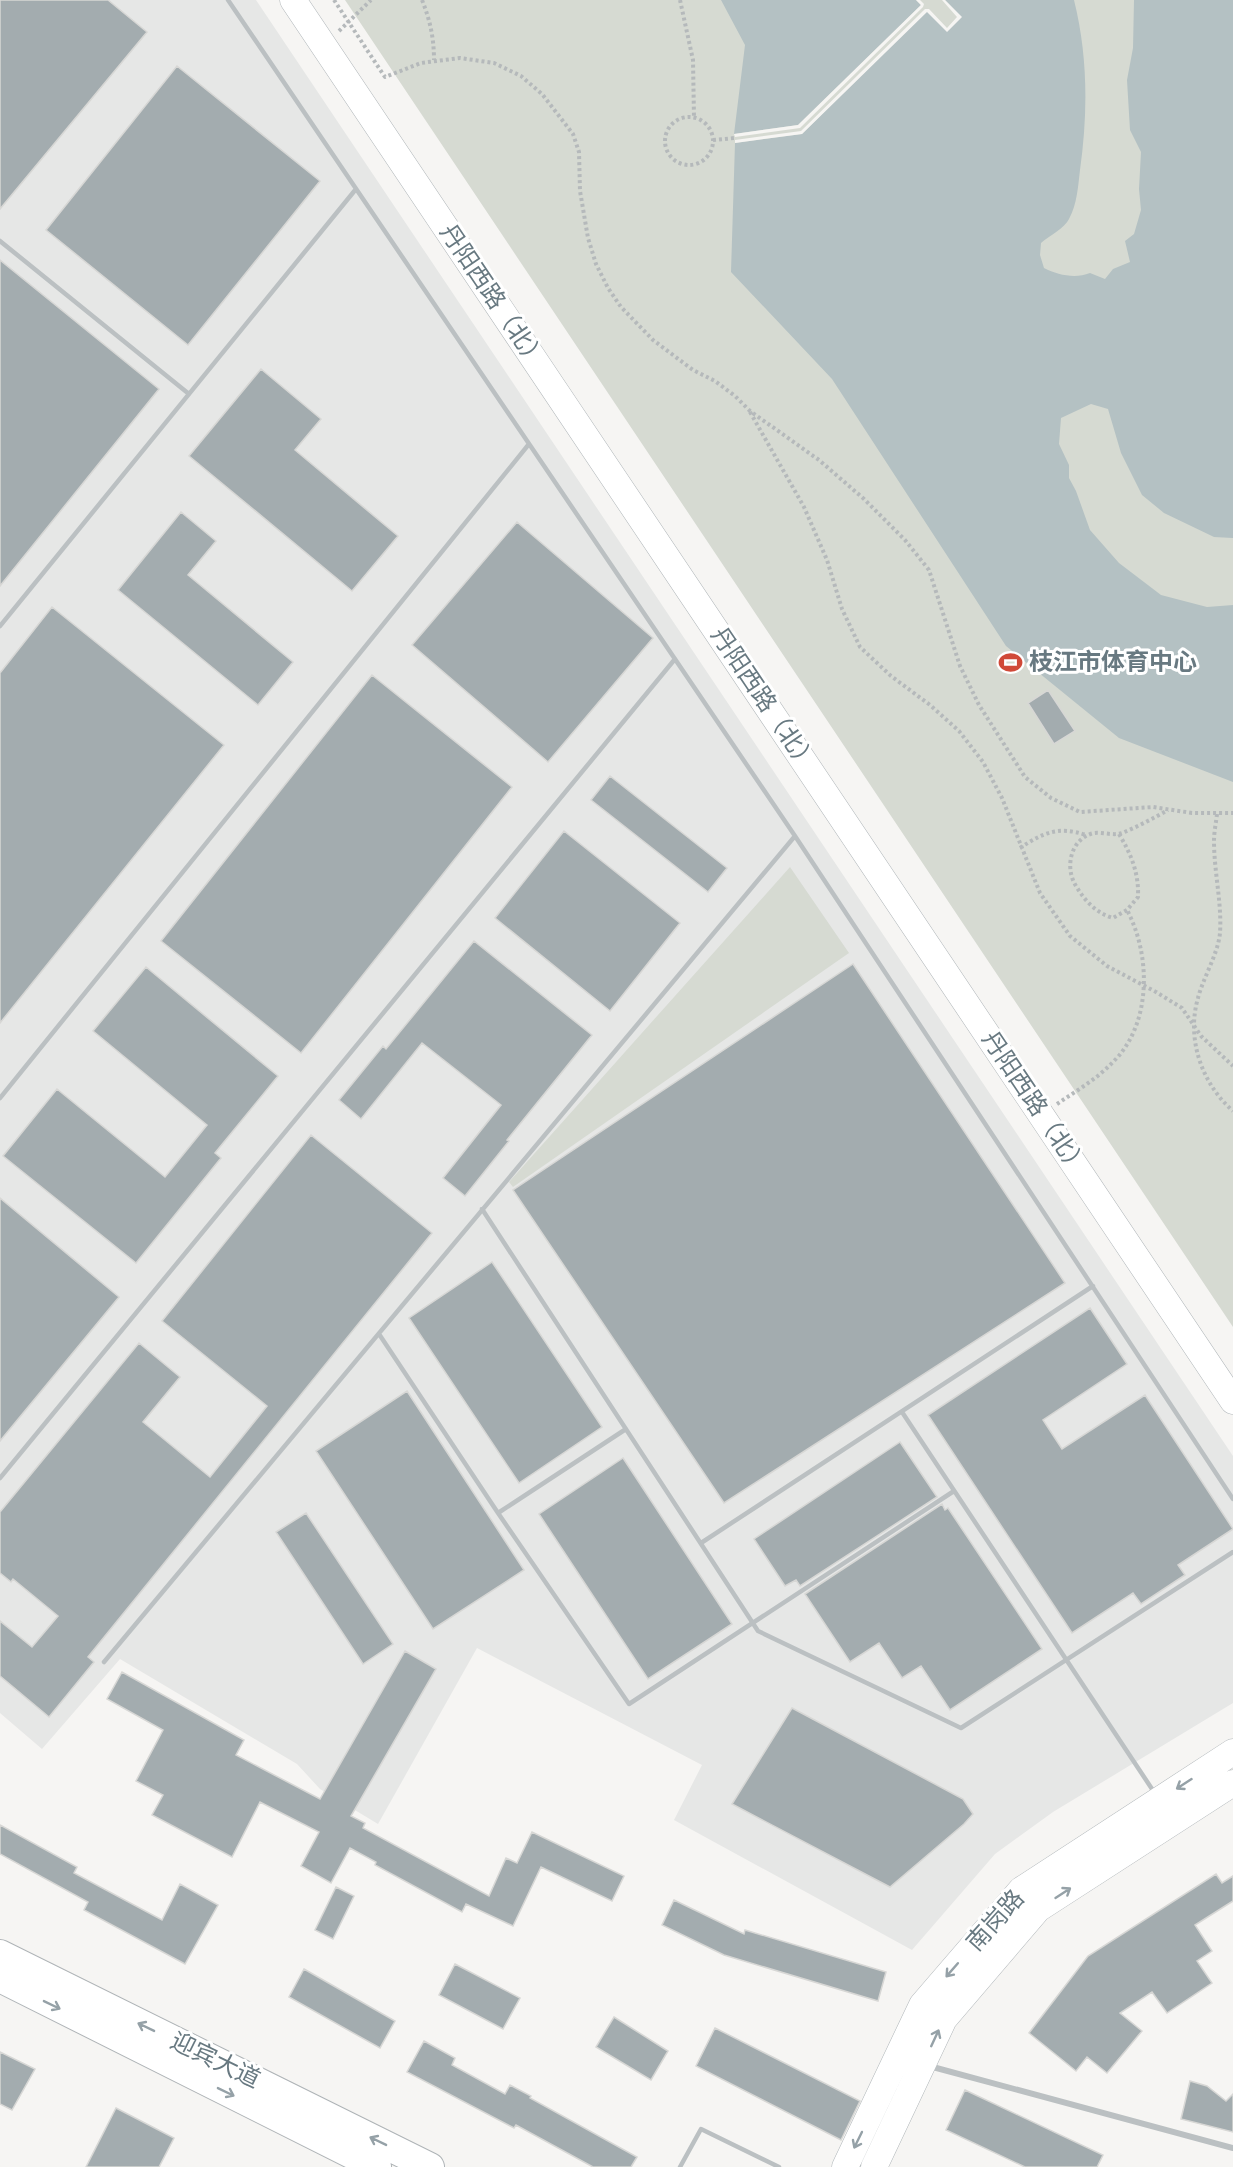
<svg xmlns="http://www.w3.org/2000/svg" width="1233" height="2167" viewBox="0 0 1233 2167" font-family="'Alegreya Sans','Noto Sans SC',sans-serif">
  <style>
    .built { fill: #e6e7e6 }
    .green { fill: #d6dad2 }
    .water { fill: #b4c1c3 }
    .pier { fill: #f6f5f3 }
    .building { fill: #a3acaf; stroke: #d7d7d5; stroke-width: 1.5 }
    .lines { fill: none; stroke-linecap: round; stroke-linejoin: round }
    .secondary-casing { stroke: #b0b6b9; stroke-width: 27 }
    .primary-casing { stroke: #afb4b7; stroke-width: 30 }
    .path { stroke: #b5b9bb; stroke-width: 4; stroke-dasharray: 3 3; stroke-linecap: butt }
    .lane { stroke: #bbc0c2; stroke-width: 4.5 }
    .street { stroke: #bbc0c2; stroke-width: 6 }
    .secondary { stroke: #fff; stroke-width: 26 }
    .primary { stroke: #fff; stroke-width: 28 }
    .oneway { stroke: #95a1a7 }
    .labels { text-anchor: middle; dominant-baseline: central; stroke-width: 6; stroke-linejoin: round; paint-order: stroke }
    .street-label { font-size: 24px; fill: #687981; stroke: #fff }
    .poi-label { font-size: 24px; font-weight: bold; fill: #687981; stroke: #fff; text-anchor: start }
  </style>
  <rect width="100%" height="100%" fill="#f6f5f3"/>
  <path class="built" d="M0,0H256L1233,1456V1703L1053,1812L995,1854L912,1950L674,1820L702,1765L477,1648L378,1824L320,1789L297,1764L120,1659L42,1749L0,1713Z"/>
  <path class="green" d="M345,0H1233V1327Z
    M790,867L849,953L513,1187L509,1182Z"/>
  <path class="water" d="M721,0H916L921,5L798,125L734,134L745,45Z
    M945,0H1074C1088,56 1088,113 1080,170C1078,187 1077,204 1069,219C1065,228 1049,236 1041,243L1040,255L1044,268C1058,275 1075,279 1090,273L1105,279L1113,269L1130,262L1125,241L1134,234L1141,210L1139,189L1141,152L1130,130L1127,80L1133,48L1134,0H1233V538L1214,537L1164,513L1142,495L1121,453L1108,409L1091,404L1061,418L1059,444L1069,465V478L1076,491L1090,530L1119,563L1161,595L1207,607L1233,605V782L1119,738L1006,646L832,379L731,272L735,143L802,134L927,11L947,31L961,17Z"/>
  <path class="pier" d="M916,0H920L924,4L923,7L800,128L735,137L734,134L798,125L921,5Z
    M942,0H945L962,17L947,32L927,12L802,134L735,143V140L801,131L925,9H929L947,28L957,17Z"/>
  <path class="building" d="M0,0H108L147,32L0,209Z
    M177,66L320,181L188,345L46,230Z
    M0,260L159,389L0,586Z
    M261,369L321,419L295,450L398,536L352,591L189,456Z
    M181,512L216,541L188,575L293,662L258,705L118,590Z
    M517,522L653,638L548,762L412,645Z
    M52,607L224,745L0,1023V673Z
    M372,675L512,787L301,1053L161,941Z
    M1048,690L1075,731L1054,744L1028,703Z
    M610,776L727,868L708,892L591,800Z
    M564,831L680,923L610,1011L495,918Z
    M474,941L592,1035L507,1140L509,1141L465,1196L443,1178L501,1105L422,1043L361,1119L339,1100L383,1046L386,1049Z
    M853,964L1065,1283L724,1503L513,1190Z
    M146,967L278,1076L215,1153L221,1158L136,1263L3,1156L57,1089L165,1177L207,1125L93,1031Z
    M311,1135L432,1233L88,1657L94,1662L49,1717L0,1676V1621L32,1647L58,1616L13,1579L11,1582L0,1573V1512L139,1343L180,1377L143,1422L210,1477L267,1406L162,1321Z
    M0,1198L119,1297L0,1441Z
    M492,1262L602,1427L519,1483L409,1318Z
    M1090,1308L1127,1364L1043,1420L1062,1449L1145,1395L1233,1529L1178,1565L1185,1575L1141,1604L1133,1593L1072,1633L928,1415Z
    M407,1391L524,1570L433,1629L316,1451Z
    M900,1442L937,1497L800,1586L796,1580L785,1586L754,1539Z
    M623,1458L732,1624L648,1679L539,1514Z
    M942,1504L945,1510L948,1508L1042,1649L950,1710L921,1666L902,1678L879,1643L850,1662L805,1594Z
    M306,1513L393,1644L363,1664L276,1532Z
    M405,1651L436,1669L351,1816L365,1823L363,1828L489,1896L506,1858L517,1863L532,1832L624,1876L612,1901L541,1867L513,1926L466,1904L462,1912L375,1865L376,1862L350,1848L331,1883L301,1866L319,1832L260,1802L232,1857L152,1815L163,1795L136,1781L163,1730L107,1699L122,1672L244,1740L236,1755L320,1799Z
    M792,1708L963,1799L973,1814L964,1824L890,1887L732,1804Z
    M0,1825L77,1867L74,1873L162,1920L180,1884L218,1905L185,1964L84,1910L88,1902L0,1854Z
    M1216,1874L1222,1883L1233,1876V1901L1195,1925L1212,1951L1197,1961L1212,1983L1167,2013L1152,1992L1120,2013L1142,2031L1107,2073L1087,2057L1076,2071L1029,2033L1088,1956Z
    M336,1887L354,1896L333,1939L315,1930Z
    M674,1900L744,1934L745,1930L886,1972L878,2001L724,1955L662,1925Z
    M455,1964L520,1998L503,2029L439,1995Z
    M304,1969L395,2021L380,2048L289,1997Z
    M614,2017L668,2051L651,2080L596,2047Z
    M715,2028L860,2101L841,2140L696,2066Z
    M424,2041L455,2058L452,2065L505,2094L510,2085L531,2096L530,2098L637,2157L631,2167H593L516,2125L514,2128L407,2072Z
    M0,2052L35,2069L12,2110L0,2104Z
    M1190,2081L1207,2086L1226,2101L1233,2094V2132L1181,2119Z
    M965,2090L1103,2155L1097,2167H1025L946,2130Z
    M116,2108L174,2138L159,2167H86Z"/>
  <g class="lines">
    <defs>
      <path id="secondary" d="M293,0L1233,1401
        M845,2167L922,2005L1021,1890L1233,1752
        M874,2167L944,2019L1038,1909L1233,1783"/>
      <path id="primary" d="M0,1954L430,2167
        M0,1978L377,2167"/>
    </defs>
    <use href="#secondary" class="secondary-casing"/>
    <use href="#primary" class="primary-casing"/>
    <path class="path" d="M334,0L385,77L421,63L460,58L494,63L521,76L542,94L573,134L579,152L580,191L588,238L596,264L608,288L621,307L653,340L693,370L715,381L735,396L750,411L819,460L864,499L905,540L929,570L960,666L979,705L1025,777L1051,798L1080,812L1153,807L1192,813H1233
      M422,0C430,20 434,38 434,60
      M680,0L693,60L694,118
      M339,31L371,0
      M665 141a24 24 0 1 1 48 0a24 24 0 1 1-48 0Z
      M713,140L735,138
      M750,412L804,507L827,560L842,609L860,647L891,676L930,705L959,731L983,762L1002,798L1040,893L1070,936L1107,966L1156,992L1182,1008L1201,1036L1233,1066
      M1217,814C1216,823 1214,832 1214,841C1214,872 1222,903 1220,933C1218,954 1203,978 1198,998C1186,1039 1202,1084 1233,1111
      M1119,834C1131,854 1139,873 1138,897L1127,910L1113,918C1096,913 1085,901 1076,886C1064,867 1071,838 1094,833C1103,832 1114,836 1122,833C1137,827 1154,818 1168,810
      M1020,848C1044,832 1059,826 1086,835
      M1057,1104C1076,1091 1097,1079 1113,1062C1152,1024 1151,955 1127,910"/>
    <path class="lane" d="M228,0L795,836L1233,1499
      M0,241L189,394
      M0,626L356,189
      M0,1098L529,444
      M482,1209L758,1631L961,1728L1233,1552
      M379,1334L498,1513L626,1429
      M902,1412L1154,1792
      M0,1478L675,659
      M498,1513L629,1704L954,1491
      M701,1543L1093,1286
      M104,1662L795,836
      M680,2167L701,2129L779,2167"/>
    <path class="street" d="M929,2066L1233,2148"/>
    <use href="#secondary" class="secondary"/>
    <use href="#primary" class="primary"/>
  </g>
  <defs><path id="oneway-shaft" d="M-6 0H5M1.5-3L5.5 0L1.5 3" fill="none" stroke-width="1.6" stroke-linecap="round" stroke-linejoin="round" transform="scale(1.5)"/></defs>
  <g class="oneway">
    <use href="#oneway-shaft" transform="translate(1184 1784) rotate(147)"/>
    <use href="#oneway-shaft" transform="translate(1063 1893) rotate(-33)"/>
    <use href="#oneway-shaft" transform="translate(952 1970) rotate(131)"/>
    <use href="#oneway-shaft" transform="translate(52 2005) rotate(26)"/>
    <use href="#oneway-shaft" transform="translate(146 2027) rotate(-154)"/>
    <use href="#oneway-shaft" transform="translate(935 2038) rotate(-65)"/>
    <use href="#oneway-shaft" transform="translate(226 2092) rotate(26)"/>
    <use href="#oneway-shaft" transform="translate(858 2140) rotate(116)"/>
    <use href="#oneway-shaft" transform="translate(378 2141) rotate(-154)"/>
  </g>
  <defs>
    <symbol id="stadium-bare" viewBox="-9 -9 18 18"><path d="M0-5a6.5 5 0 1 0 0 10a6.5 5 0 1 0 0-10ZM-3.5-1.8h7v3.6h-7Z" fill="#d04938" stroke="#fff" stroke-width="2.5" paint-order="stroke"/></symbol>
  </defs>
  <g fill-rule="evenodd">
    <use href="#stadium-bare" x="994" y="646" width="33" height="33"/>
  </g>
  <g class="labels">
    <g class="street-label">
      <text transform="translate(492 297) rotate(56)">丹阳西路（北）</text>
      <text transform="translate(763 700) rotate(56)">丹阳西路（北）</text>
      <text transform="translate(1034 1104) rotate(56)">丹阳西路（北）</text>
      <text transform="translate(996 1921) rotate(-48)">南岗路</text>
      <text transform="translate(215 2061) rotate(26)">迎宾大道</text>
    </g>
    <g class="poi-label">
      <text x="1029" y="663">枝江市体育中心</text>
    </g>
  </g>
</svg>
